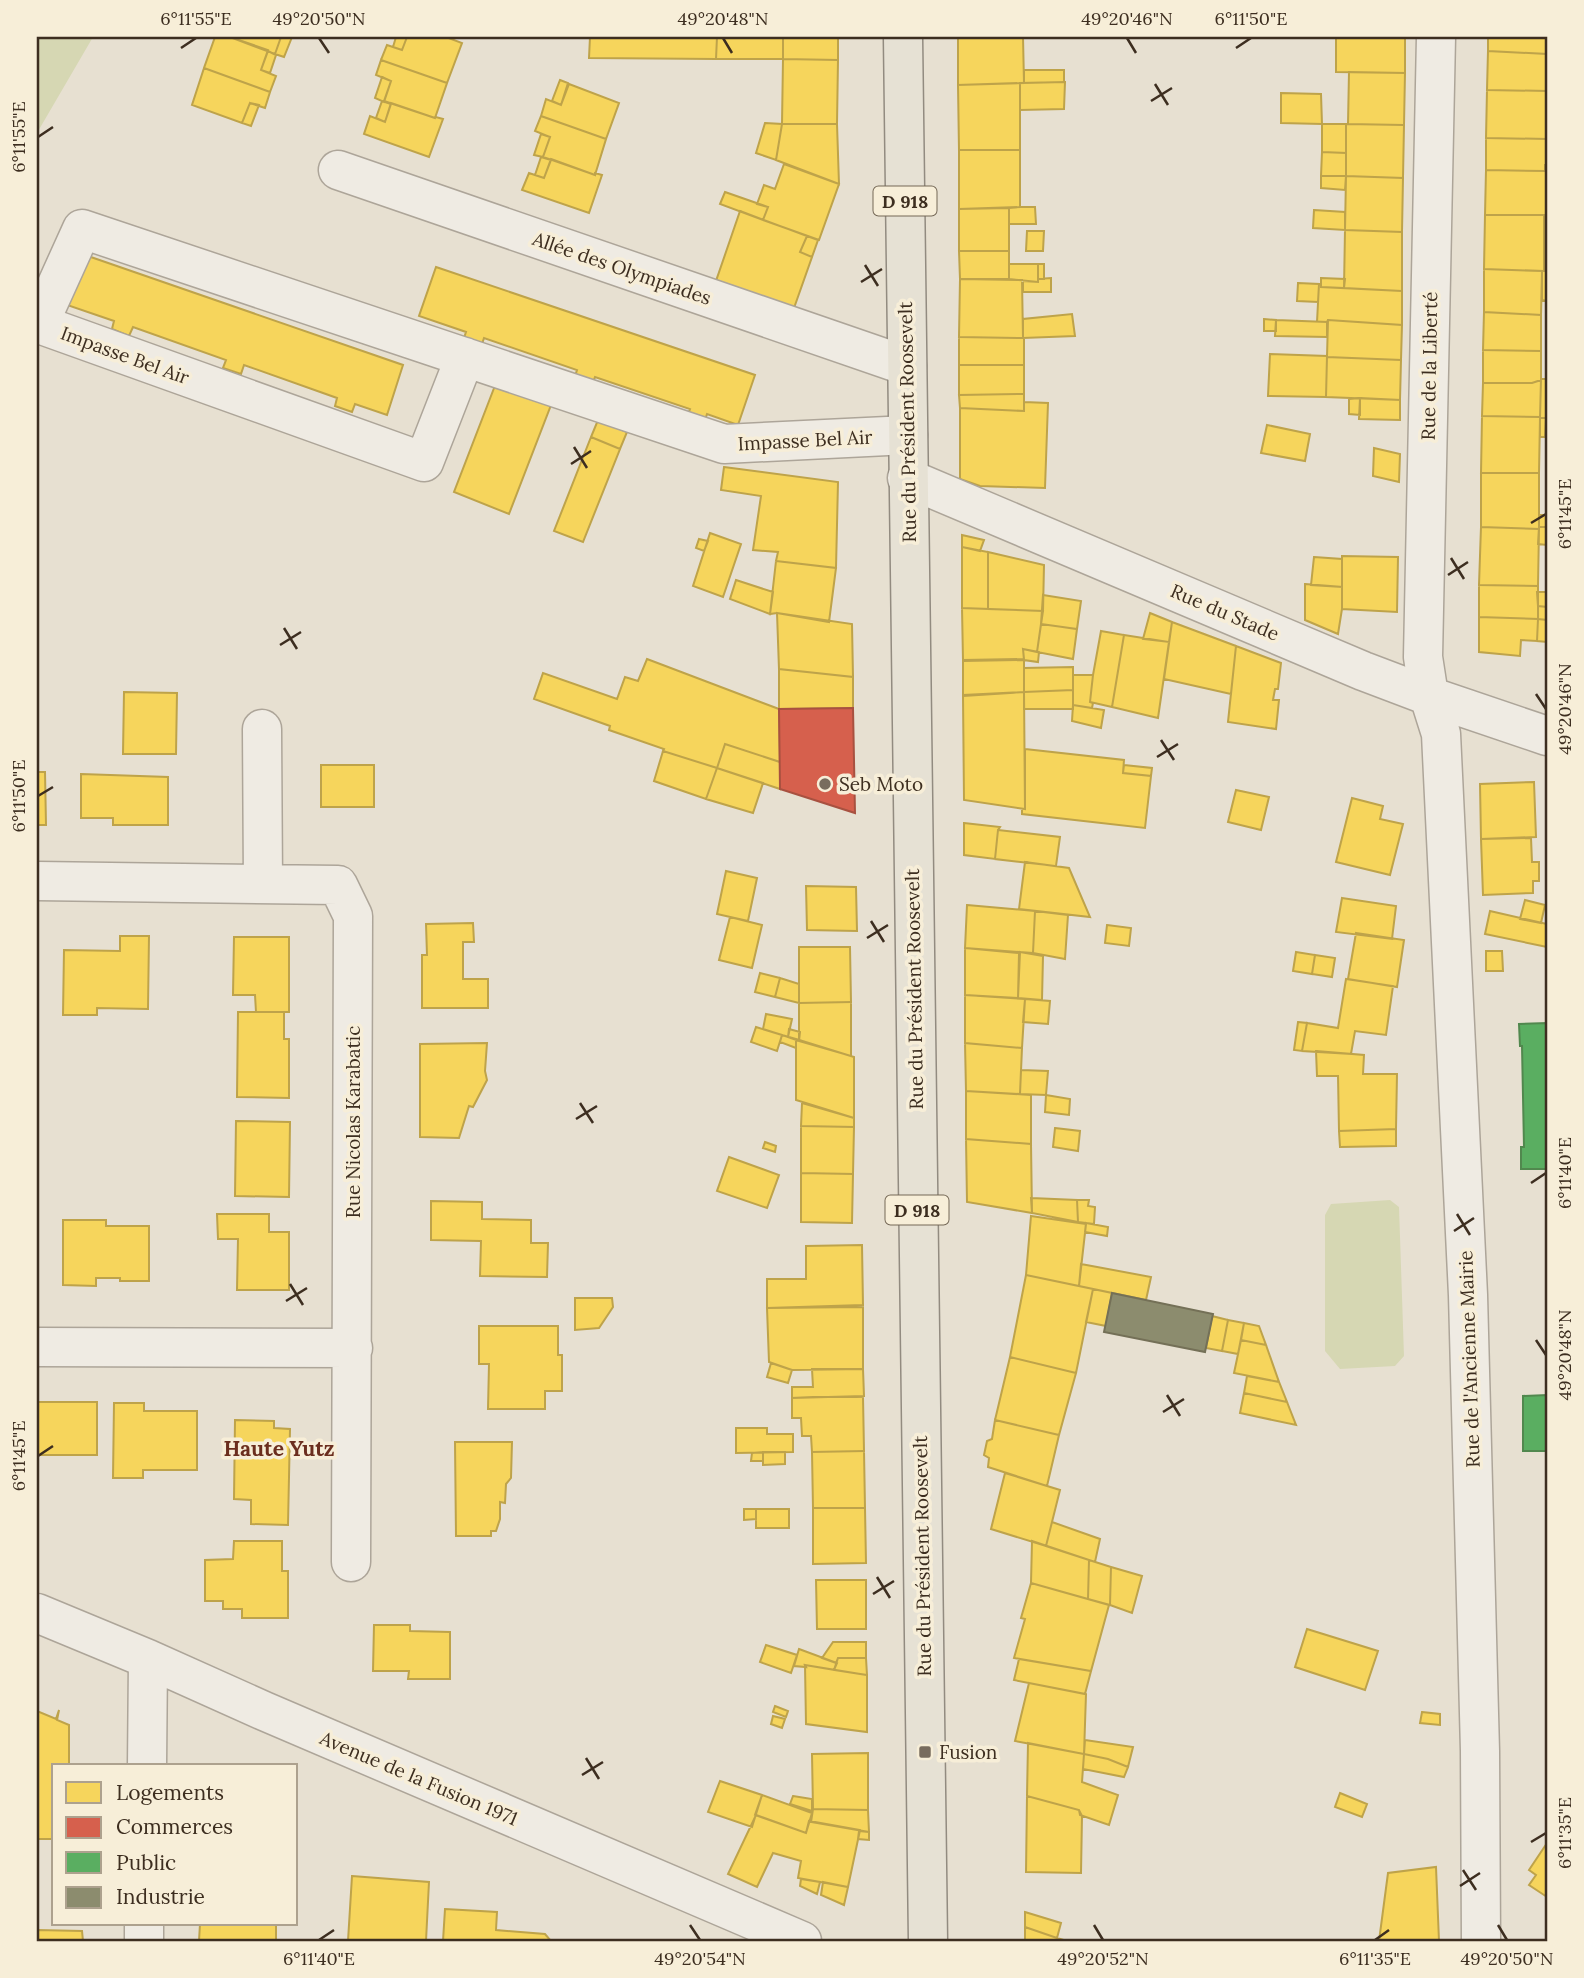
<svg xmlns="http://www.w3.org/2000/svg" width="1584" height="1978" viewBox="0 0 1584 1978" font-family="Lora,serif">
  <style>
    .green { fill: #d6d7b3 }
    .homes { fill: #f6d55c; stroke: #bea34a; stroke-width: 2 }
    .shops { fill: #d6604d; stroke: #a85140; stroke-width: 2 }
    .public { fill: #5aae61; stroke: #51884e; stroke-width: 2 }
    .industry { fill: #8c8c6e; stroke: #747057; stroke-width: 2 }
    .lines { fill: none; stroke-linecap: round; stroke-linejoin: round }
    .minor-casing { stroke: #ada599; stroke-width: 41 }
    .major-casing { stroke: #928b80; stroke-width: 41 }
    .minor { stroke: #efebe3; stroke-width: 38 }
    .major { stroke: #e6e1d4; stroke-width: 38 }
    .ticks { fill: none; stroke: #3d2e20; stroke-width: 2.5 }
    .poi-dot { fill: #786c5e; stroke: #f7eed8; stroke-width: 2.5 }
    .labels { text-anchor: middle; dominant-baseline: central; stroke-width: 7; stroke-linejoin: round; paint-order: stroke }
    .shield { fill: #f7eed8; stroke: #756857; stroke-width: 2 }
    .shield-label { font-size: 18px; font-weight: bold; fill: #3d2e20 }
    .street-label { font-size: 19px; fill: #3d2e20; stroke: #f7eed8 }
    .poi-label { font-size: 19px; fill: #3d2e20; stroke: #f7eed8; text-anchor: start }
    .neighbourhood-label { font-size: 21px; font-weight: bold; fill: #6b2e1e; stroke: #f7eed8 }
    .neatline { fill: none; stroke: #3d2e20; stroke-width: 2.5 }
    .ticks-label { font-size: 18px; text-anchor: middle; fill: #3d2e20 }
  </style>
  <rect width="100%" height="100%" fill="#e7e0d1"/>
  <path class="green" d="M37,37H93L37,133Z
    M1390,1200L1399,1207L1404,1356L1395,1366L1340,1369L1325,1351V1215L1331,1204Z"/>
  <path class="homes" d="M215,37H230L268,50L261,70L276,76L270,92L204,68Z
    M230,37H281L275,54Z
    M281,37H292L284,57L275,54Z
    M396,37H407L402,50L393,47Z
    M407,37H446L462,43L447,83L381,60L387,45L402,50Z
    M590,37H717L716,59L589,58Z
    M717,37H783V59H716Z
    M783,37H838V60L783,59Z
    M958,37H1023L1024,83L958,85Z
    M1336,37H1405V73L1336,72Z
    M1488,37H1547V54L1488,51Z
    M268,51L276,55L270,73L261,70Z
    M1488,51L1547,54V91L1487,90Z
    M783,59L838,60L837,124H782Z
    M381,60L447,83L435,118L384,101L391,81L376,75Z
    M204,68L270,92L265,108L250,103L242,123L192,105Z
    M1024,70H1064V82L1024,83Z
    M1349,72L1405,73L1404,125L1348,124Z
    M382,77L391,81L384,102L375,98Z
    M560,80L568,83L561,105L552,101Z
    M1065,82L1064,109L1020,110V83Z
    M1020,83V150H959L958,85Z
    M569,84L619,103L606,139L541,116L546,99L561,105Z
    M1487,90L1547,91V139L1486,138Z
    M1281,93L1321,94L1322,124L1281,123Z
    M382,101L391,104L385,122L376,118Z
    M250,103L259,105L251,126L242,123Z
    M391,103L435,118L436,117L443,119L429,157L364,134L370,116L385,122Z
    M541,116L606,139L595,175L543,157L550,137L535,131Z
    M765,123L782,124L776,160L756,153Z
    M782,124H837L839,184L776,160Z
    M1322,124H1346V153L1322,152Z
    M1346,124L1404,125L1403,178L1346,176Z
    M541,134L550,137L543,157L534,155Z
    M1486,138L1547,139V165H1545V171L1486,170Z
    M959,150H1020V207L959,209Z
    M1322,152L1346,153V176H1321Z
    M541,157L551,160L544,178L535,175Z
    M551,159L595,175V173L602,175L589,213L522,190L529,173L544,178Z
    M784,164L839,184L819,240L763,220L768,207L757,204L764,185L775,189Z
    M1545,165H1547V215H1485L1486,170L1545,171Z
    M1321,176H1346L1345,190L1321,188Z
    M1346,176L1403,178L1402,232L1345,230Z
    M725,192L768,207L763,220L720,204Z
    M1020,207H1035L1036,224H1009V208Z
    M1009,208V251H959V209Z
    M1314,210L1345,212V230L1313,228Z
    M740,211L807,236L800,252L812,257L794,308L716,281Z
    M1485,215H1544V271L1484,269Z
    M1345,230L1402,232V291L1344,288Z
    M1027,231H1044L1043,251H1026Z
    M807,236L818,240L812,257L800,252Z
    M959,251H1009V279H960Z
    M85,255L403,365L387,415L355,404L352,412L335,406L337,398L244,365L241,374L223,368L226,360L133,327L129,336L112,329L114,321L67,305Z
    M1009,264H1038V282L1009,279Z
    M1038,264H1044V279H1038Z
    M436,267L755,375L738,425L707,414L704,423L687,417L690,409L595,377L592,385L574,379L577,370L484,338L481,347L463,341L466,332L419,316Z
    M1484,269L1542,271L1541,315L1484,312Z
    M1542,271H1547V301L1542,300Z
    M1051,278V292H1023V281L1038,282V279Z
    M1321,278L1345,279L1344,288L1321,287Z
    M960,279L1022,280L1023,338L959,337Z
    M1298,283L1319,284L1318,302L1297,301Z
    M1319,284H1321V287L1402,291V325L1328,320L1327,322H1317Z
    M1484,312L1541,315V351L1483,350Z
    M1072,314L1075,336L1023,338V319Z
    M1264,319L1276,320V331H1264Z
    M1276,320L1327,322V337L1275,336Z
    M1328,320L1402,325L1401,360L1327,357Z
    M959,337L1024,338V365H959Z
    M1483,350L1541,351V380L1532,383H1483Z
    M1270,354L1327,356L1326,397L1268,396Z
    M1327,357L1401,360L1400,400L1326,397Z
    M959,365H1024V394L959,395Z
    M1541,379H1547V418H1540Z
    M1541,380L1540,417L1482,416L1483,383H1532Z
    M496,383L551,405L509,514L454,492Z
    M1024,394V411L960,408L959,395Z
    M1360,398L1400,400V420L1359,419Z
    M1360,398V415L1349,414V399Z
    M1024,402L1048,403L1045,488L980,486L960,479V408L1024,411Z
    M1482,416L1540,417L1539,473H1481Z
    M1540,418H1546L1545,437H1540Z
    M598,420L627,432L620,449L591,437Z
    M1267,425L1310,434L1305,461L1261,453Z
    M591,437L620,449L583,542L554,531Z
    M1374,448L1400,454L1399,482L1373,476Z
    M724,467L838,482L836,568L776,561L778,552L753,550L761,496L721,490Z
    M1481,473H1539V529L1481,527Z
    M1539,515H1547V527H1539Z
    M1481,527L1539,529L1538,586L1479,585Z
    M1539,527H1547V545L1538,544Z
    M710,533L741,544L723,597L693,586Z
    M962,535L984,540L980,551L962,547Z
    M699,539L708,541L704,551L696,548Z
    M962,547L988,552V609L962,608Z
    M988,552L1044,565L1043,611L988,609Z
    M1342,556L1398,557L1397,612L1342,609Z
    M1314,557L1342,559V587L1311,585Z
    M776,561L836,568L829,622L777,613L770,614Z
    M736,580L773,592L770,614L730,599Z
    M1305,584L1342,587V609L1338,634L1305,620Z
    M1479,585L1538,586V619L1479,617Z
    M1537,592H1547V607L1538,606Z
    M1043,595L1081,601L1077,629L1041,624Z
    M1538,606L1547,607V620L1538,619Z
    M962,608L1043,611L1037,652L1023,649L1024,659L963,660Z
    M777,613L852,624L853,677L779,669Z
    M1150,613L1172,622L1169,642L1143,639Z
    M1479,617L1538,619L1537,641L1521,640L1520,656L1479,652Z
    M1538,619L1547,620V642L1537,641Z
    M1172,622L1236,646L1231,694L1164,679Z
    M1041,624L1077,629L1073,659L1037,652Z
    M1101,631L1124,635L1112,707L1090,702L1093,675Z
    M1124,635L1169,642L1158,718L1112,707Z
    M1236,646L1281,663L1278,689H1275L1273,700H1279L1276,729L1228,722Z
    M1023,649L1039,652L1038,662L1024,660Z
    M647,659L779,709L780,762L725,744L717,768L663,751L664,749L609,730L610,726L534,699L543,673L617,699L625,677L638,681Z
    M1024,660V692L963,695V661Z
    M1073,667V690L1024,692V668Z
    M779,669L853,677V708L779,709Z
    M1073,675H1093L1090,702L1093,703L1092,708L1073,705Z
    M1073,690V709H1024V692Z
    M124,692L177,693L176,754H123Z
    M1024,692L1025,809L964,800L963,696Z
    M1073,705L1104,710L1101,728L1072,721Z
    M725,744L780,762V789L717,768Z
    M1025,749L1124,760L1123,773L1151,776L1145,828L1022,814V809H1025Z
    M663,751L717,768L706,799L654,781Z
    M321,765H374V807H321Z
    M1124,765L1152,768L1151,776L1123,773Z
    M717,768L763,783L753,813L706,799Z
    M37,772H45L46,825H37Z
    M81,774L168,777V825H113V818H81Z
    M1534,782L1536,837L1481,839L1480,784Z
    M1236,790L1269,797L1261,830L1228,822Z
    M1352,798L1383,806L1380,819L1403,824L1390,875L1336,862Z
    M964,823L1000,827L998,830L995,859L964,855Z
    M998,830L1060,837L1056,866L995,859Z
    M1531,838L1532,862H1539V881H1533V893L1483,895L1481,839Z
    M1025,862L1069,868L1090,917L1019,909Z
    M726,871L757,878L748,921L717,914Z
    M806,886L856,887L857,931L807,930Z
    M1342,898L1396,906L1392,939L1336,932Z
    M1525,900L1545,905L1541,923L1520,919Z
    M967,905L1035,911L1033,953L965,948Z
    M1035,911L1068,915L1065,959L1033,953Z
    M1490,911L1547,924V947L1485,934Z
    M730,917L762,925L752,968L719,960Z
    M473,923L474,942H463V979H488V1008H422V955H427L426,924Z
    M1107,925L1131,928L1129,946L1105,943Z
    M1356,933L1404,940L1397,987L1348,979Z
    M120,936H149L148,1009L97,1008V1015H63L64,950L120,951Z
    M234,937H289V1012H256L255,995H233Z
    M799,947H850L851,1002L799,1003Z
    M965,948L1019,953L1018,998L965,995Z
    M1486,951H1502L1503,971H1486Z
    M1020,952L1043,956L1042,1000L1018,998Z
    M1296,952L1315,955L1312,974L1293,971Z
    M1315,955L1335,958L1332,977L1312,974Z
    M760,973L780,978L775,997L755,992Z
    M780,978L799,984V1003L775,997Z
    M1346,979L1393,986L1386,1035L1355,1031L1351,1054L1302,1051L1307,1023L1338,1028Z
    M965,995L1025,999L1022,1048L965,1043Z
    M1025,999L1050,1001L1048,1024L1023,1022Z
    M851,1002V1056L799,1041V1003Z
    M238,1012H284V1039H289V1098L237,1097Z
    M766,1014L792,1019L788,1037L763,1029Z
    M1298,1022L1307,1023L1302,1051L1294,1050Z
    M756,1027L782,1035L777,1051L751,1042Z
    M789,1029L800,1032L799,1041L788,1037Z
    M782,1035L796,1039V1048L780,1042Z
    M796,1039L854,1057V1118L796,1100Z
    M487,1043L485,1071L487,1080L473,1107L469,1106L459,1138L420,1137V1044Z
    M965,1043L1022,1048L1020,1094L966,1091Z
    M1316,1051L1364,1055L1363,1074H1397L1396,1129L1339,1131L1338,1076H1317Z
    M1021,1070L1048,1071L1046,1095L1020,1094Z
    M966,1091L1031,1095V1144L966,1139Z
    M1046,1095L1070,1099L1069,1115L1045,1112Z
    M802,1103L854,1118V1127L801,1126Z
    M236,1121L290,1122L289,1197L235,1196Z
    M801,1126L854,1127L853,1174L801,1173Z
    M1055,1128L1080,1131L1078,1151L1053,1147Z
    M1396,1129V1146L1340,1147L1339,1131Z
    M966,1139L1031,1144L1032,1213L967,1202Z
    M765,1142L776,1146L775,1152L763,1148Z
    M729,1157L779,1175L767,1208L717,1191Z
    M801,1173L853,1174L852,1223L801,1222Z
    M1031,1198L1077,1200L1078,1222L1032,1213Z
    M1077,1200H1089L1088,1206L1095,1207L1094,1224L1078,1222Z
    M431,1201L482,1202V1219L531,1220V1243H548L547,1277L480,1276L481,1241L431,1240Z
    M217,1214H269V1232H289V1290H237L238,1239H218Z
    M1031,1216L1086,1224L1079,1286L1026,1275Z
    M63,1220H106V1226H149V1281H120V1278H96V1286L63,1285Z
    M1086,1223L1108,1227L1107,1236L1085,1232Z
    M862,1245L863,1305L767,1308V1279H806V1246Z
    M1081,1264L1151,1277L1146,1300L1079,1286Z
    M1026,1275L1093,1289L1076,1373L1010,1357Z
    M1093,1289L1112,1293L1106,1326L1086,1322Z
    M575,1298H612L613,1307L599,1328L575,1330Z
    M863,1307V1369L792,1370L769,1362L767,1308Z
    M1212,1316L1228,1320L1222,1351L1206,1348Z
    M1228,1320L1244,1323L1238,1354L1222,1351Z
    M1244,1323L1259,1326L1266,1345L1241,1340Z
    M479,1326H558V1355H562V1391H545V1409H488L489,1364H479Z
    M1241,1340L1266,1345L1279,1382L1234,1373Z
    M1010,1357L1076,1373L1059,1435L995,1420Z
    M771,1363L792,1370L788,1383L767,1377Z
    M812,1369H863L864,1396L792,1398V1387H813Z
    M1247,1376L1279,1382L1287,1402L1244,1393Z
    M1244,1393L1287,1402L1296,1425L1240,1413Z
    M813,1397H863L864,1451L812,1452L811,1436H802L801,1418H792V1398Z
    M37,1402H97V1455H37Z
    M114,1403H144V1411H197V1470H143V1478H113Z
    M235,1420L274,1421V1428L290,1429L288,1525L251,1524V1500L234,1499Z
    M995,1420L1059,1435L1047,1486L988,1467L989,1458L984,1455L987,1441L992,1439Z
    M736,1428H767V1434H793V1452L736,1453Z
    M455,1442H512L511,1478L506,1484L505,1503L500,1502V1519L496,1531H491V1536H456Z
    M864,1451L865,1508H813L812,1452Z
    M763,1452H785V1464L763,1465Z
    M763,1452V1461H751L752,1453Z
    M1005,1473L1060,1490L1046,1546L991,1529Z
    M813,1508H865L866,1563L813,1564Z
    M744,1509H756V1519L744,1520Z
    M756,1509H789V1528H756Z
    M1052,1522L1100,1539L1095,1562L1046,1546Z
    M234,1541H282V1571H288V1618H242V1609H223V1601H205V1560L233,1559Z
    M1032,1541L1089,1560L1088,1599L1031,1583Z
    M1089,1560L1111,1567L1110,1605L1088,1599Z
    M1111,1567L1142,1576L1132,1613L1110,1605Z
    M816,1580H866V1629H817Z
    M1031,1583L1109,1605L1091,1671L1014,1658L1025,1619L1021,1618Z
    M374,1625H410V1631L450,1632V1679H408L409,1671H373Z
    M1307,1629L1378,1651L1365,1690L1295,1667Z
    M833,1642H866V1658H838L836,1663L822,1658Z
    M766,1645L797,1655L791,1673L760,1662Z
    M799,1649L837,1663L834,1670L805,1665L806,1667L794,1666Z
    M838,1658H866L867,1675L834,1670Z
    M1019,1659L1091,1671L1085,1694L1014,1680Z
    M805,1665L867,1675V1732L806,1724Z
    M1029,1683L1086,1694L1084,1754L1015,1741Z
    M775,1706L788,1711L786,1717L773,1712Z
    M59,1710L57,1720L69,1725V1766H54V1839H37V1711L56,1719Z
    M1422,1712L1440,1714V1725L1420,1723Z
    M773,1716L785,1719L782,1728L771,1724Z
    M1085,1740L1133,1747L1128,1767L1108,1759L1084,1754Z
    M1028,1743L1084,1754L1082,1782L1118,1795L1109,1825L1080,1815L1079,1810L1027,1796Z
    M868,1753V1810L813,1809L812,1754Z
    M1084,1754L1108,1759L1128,1767L1124,1777L1083,1769Z
    M720,1781L762,1795L752,1827L708,1812Z
    M1340,1793L1367,1804L1362,1817L1335,1807Z
    M762,1795L812,1813L806,1833L755,1815Z
    M793,1796L812,1799V1811L790,1804Z
    M1027,1796L1079,1810L1082,1816L1081,1873L1026,1872Z
    M813,1809L868,1810L869,1832L811,1822Z
    M756,1815L806,1833L809,1821L860,1830L848,1887L798,1878L801,1861L773,1853L757,1887L728,1874Z
    M859,1831L869,1832V1840L858,1839Z
    M1545,1846L1547,1848V1897L1529,1885L1536,1875L1529,1870Z
    M1436,1867L1439,1941H1379L1388,1873Z
    M352,1876L429,1882L426,1941H348Z
    M801,1879L820,1882L817,1894L800,1886Z
    M823,1882L848,1887L844,1905L821,1895Z
    M445,1909L497,1912L496,1930L545,1934L551,1941H443Z
    M1025,1912L1061,1923L1057,1938L1025,1927Z
    M200,1924H276V1941H199Z
    M1025,1927L1057,1938L1067,1941H1025Z
    M37,1930L82,1931L83,1941H37Z"/>
  <path class="shops" d="M853,708L855,813L780,789L779,709Z"/>
  <path class="public" d="M1547,1023V1169H1521V1147H1524L1522,1046H1520L1519,1024Z
    M1547,1395V1451H1523V1396Z"/>
  <path class="industry" d="M1112,1293L1213,1314L1205,1352L1104,1332Z"/>
  <g class="lines">
    <defs>
      <path id="minor" d="M1436,37L1423,657L1429,696L1441,734L1468,1295L1480,1751L1481,1941
        M338,170L907,366
        M465,357L424,462L39,324L82,229L724,444L908,435
        M907,478L1363,671L1429,696L1547,736
        M262,729L263,884
        M37,881L338,885L353,916L351,1562
        M37,1347L353,1348
        M37,1613L148,1659L264,1711L802,1941
        M147,1766L148,1659
        M144,1941V1924"/>
      <path id="major" d="M903,37L928,1941"/>
    </defs>
    <use href="#minor" class="minor-casing"/>
    <use href="#major" class="major-casing"/>
    <use href="#minor" class="minor"/>
    <use href="#major" class="major"/>
  </g>
  <path class="ticks" d="M319,38L329,53M723,38L732,53M1127,38L1136,53M181,48L196,38M1236,48L1251,38M1155,84L1168,105M1151,101L1172,88M38,137L53,127M865,265L878,286M861,282L882,269M574,447L587,468M571,464L591,451M1531,523L1546,514M1451,558L1464,579M1448,575L1468,562M284,628L297,649M280,645L301,632M1536,694L1546,709M1161,740L1174,760M1157,757L1178,744M38,796L53,787M871,921L884,942M867,938L888,925M580,1103L593,1123M576,1119L597,1106M1531,1183L1546,1173M1457,1214L1470,1235M1454,1231L1474,1218M290,1284L303,1305M286,1301L307,1288M1536,1340L1546,1355M1167,1395L1180,1416M1163,1412L1184,1399M38,1456L53,1446M877,1577L890,1598M873,1594L894,1581M586,1758L599,1779M582,1775L603,1762M1531,1842L1546,1833M1463,1870L1476,1890M1460,1886L1480,1873M690,1925L700,1940M1094,1925L1103,1940M1498,1925L1507,1940M319,1940L334,1930M1375,1940L1389,1930"/>
  <g class="poi-dot">
    <circle cx="825" cy="784" r="7"/>
    <rect x="918" y="1745" width="14" height="14" rx="3.5"/>
  </g>
  <g class="labels">
    <g class="shield">
      <rect x="873.5" y="186.5" width="63" height="29" rx="5"/>
      <rect x="885.5" y="1195.5" width="63" height="29" rx="5"/>
    </g>
    <g class="shield-label">
      <text x="905" y="201">D 918</text>
      <text x="917" y="1210">D 918</text>
    </g>
    <g class="street-label">
      <text transform="translate(622 268) rotate(19)">Allée des Olympiades</text>
      <text transform="translate(125 355) rotate(20)">Impasse Bel Air</text>
      <text transform="translate(1429 366) rotate(-89)">Rue de la Liberté</text>
      <text transform="translate(907 422) rotate(-91)">Rue du Président Roosevelt</text>
      <text transform="translate(805 440) rotate(-3)">Impasse Bel Air</text>
      <text transform="translate(1225 612) rotate(23)">Rue du Stade</text>
      <text transform="translate(914 989) rotate(-91)">Rue du Président Roosevelt</text>
      <text transform="translate(353 1122) rotate(-90)">Rue Nicolas Karabatic</text>
      <text transform="translate(1469 1359) rotate(-92)">Rue de l'Ancienne Mairie</text>
      <text transform="translate(922 1556) rotate(-91)">Rue du Président Roosevelt</text>
      <text transform="translate(419 1778) rotate(23)">Avenue de la Fusion 1971</text>
    </g>
    <g class="poi-label">
      <text x="839" y="784">Seb Moto</text>
      <text x="939" y="1752">Fusion</text>
    </g>
    <g class="neighbourhood-label">
      <text x="279" y="1448">Haute Yutz</text>
    </g>
  </g>
  <rect width="1584" height="1978" fill="none" stroke="#f7eed8" stroke-width="77"/>
  <rect x="52" y="1764" width="245" height="161" fill="#f7eed8" stroke="#ada18e" stroke-width="2"/>
  <rect x="66" y="1782" width="35" height="21" fill="#f6d55c" stroke="#ada18e" stroke-width="2"/>
  <text x="116" y="1800" font-size="21" fill="#3d2e20">Logements</text>
  <rect x="66" y="1817" width="35" height="21" fill="#d6604d" stroke="#ada18e" stroke-width="2"/>
  <text x="116" y="1834" font-size="21" fill="#3d2e20">Commerces</text>
  <rect x="66" y="1852" width="35" height="21" fill="#5aae61" stroke="#ada18e" stroke-width="2"/>
  <text x="116" y="1870" font-size="21" fill="#3d2e20">Public</text>
  <rect x="66" y="1887" width="35" height="21" fill="#8c8c6e" stroke="#ada18e" stroke-width="2"/>
  <text x="116" y="1904" font-size="21" fill="#3d2e20">Industrie</text>
  <rect x="38" y="38" width="1508" height="1902" class="neatline"/>
  <g class="ticks-label">
    <text x="196" y="25">6°11'55"E</text>
    <text x="319" y="25">49°20'50"N</text>
    <text x="723" y="25">49°20'48"N</text>
    <text x="1127" y="25">49°20'46"N</text>
    <text x="1251" y="25">6°11'50"E</text>
    <text transform="translate(19 137) rotate(-90)" y="6">6°11'55"E</text>
    <text transform="translate(1565 514) rotate(-90)" y="6">6°11'45"E</text>
    <text transform="translate(1565 709) rotate(-90)" y="6">49°20'46"N</text>
    <text transform="translate(19 796) rotate(-90)" y="6">6°11'50"E</text>
    <text transform="translate(1565 1173) rotate(-90)" y="6">6°11'40"E</text>
    <text transform="translate(1565 1355) rotate(-90)" y="6">49°20'48"N</text>
    <text transform="translate(19 1456) rotate(-90)" y="6">6°11'45"E</text>
    <text transform="translate(1565 1833) rotate(-90)" y="6">6°11'35"E</text>
    <text x="319" y="1965">6°11'40"E</text>
    <text x="700" y="1965">49°20'54"N</text>
    <text x="1103" y="1965">49°20'52"N</text>
    <text x="1375" y="1965">6°11'35"E</text>
    <text x="1507" y="1965">49°20'50"N</text>
  </g>
</svg>
